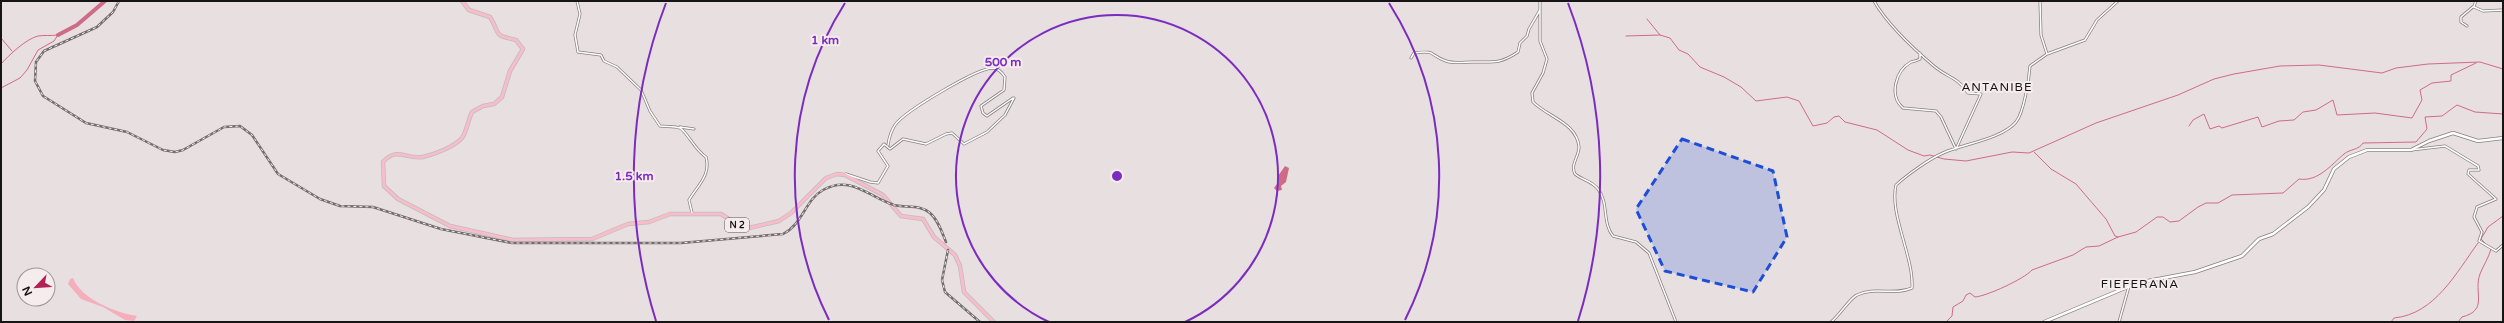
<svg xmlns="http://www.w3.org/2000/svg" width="2504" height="323" viewBox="0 0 2504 323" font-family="'Varela Round',sans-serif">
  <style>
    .green { fill: #f4aebc }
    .water { fill: #cf6c85 }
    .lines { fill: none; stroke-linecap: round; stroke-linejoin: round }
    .stream { stroke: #cf6c85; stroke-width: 1 }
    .river { stroke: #cf6c85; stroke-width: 4 }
    .street-casing { stroke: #887f81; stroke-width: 3 }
    .secondary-casing { stroke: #887f81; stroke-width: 4 }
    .primary-casing { stroke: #bebdbd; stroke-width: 4.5 }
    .street { stroke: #fff; stroke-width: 1.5 }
    .secondary { stroke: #fff; stroke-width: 2.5 }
    .primary { stroke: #f8bcca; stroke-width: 3 }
    .rail-casing { stroke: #736d6e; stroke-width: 2.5 }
    .rail { stroke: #f5ecee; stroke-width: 1; stroke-dasharray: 3; stroke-linecap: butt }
    .marked { fill: #1d4ed8; fill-opacity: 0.2; stroke: #1d4ed8; stroke-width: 3; stroke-dasharray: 8 5; stroke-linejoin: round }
    .ring { fill: none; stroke: #7b2cbf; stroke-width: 2 }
    .labels { text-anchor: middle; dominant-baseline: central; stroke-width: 4; stroke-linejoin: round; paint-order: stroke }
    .shield { fill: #f5ecee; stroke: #5a5556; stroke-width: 1 }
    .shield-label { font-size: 9px; font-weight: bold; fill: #171415 }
    .quarter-label { font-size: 12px; letter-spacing: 1px; fill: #171415; stroke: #f5ecee }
    .centre { fill: #7b2cbf; stroke: #f5ecee; stroke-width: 2 }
    .ring-label { font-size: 12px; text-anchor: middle; font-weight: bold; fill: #7b2cbf; stroke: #f5ecee; stroke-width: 4; stroke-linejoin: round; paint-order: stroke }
  </style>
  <rect width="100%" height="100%" fill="#e8dfe1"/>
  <path class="green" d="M73,278C81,299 116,313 137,316L134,321L125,320L103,307L81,299L68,284L70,279Z"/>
  <path class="water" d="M1285,166L1289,168L1286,182L1281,186L1282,190L1277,191L1274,188L1279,181L1278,176Z"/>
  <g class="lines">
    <path class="stream" d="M1647,19L1660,35
      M1626,36L1660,35L1670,38L1679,50L1688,54L1700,67L1724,77L1741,87L1756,101L1787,97L1799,101L1813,126L1827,123L1834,117L1839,116L1845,122L1877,130L1908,150L1924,156L1930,155L1944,159L1966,161L2012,152L2029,153L2096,123L2178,95L2214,79L2234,74L2280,66L2319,65L2382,73L2396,68L2428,64L2480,62L2503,69
      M1,38L12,51
      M1,64C9,55 26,39 38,36C44,35 51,36 57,35
      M1,88L20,78L27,70L38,50L54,41L58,35
      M2189,126L2193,120L2204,114L2210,129L2219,126L2222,128L2258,117L2262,127L2279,121L2294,120L2303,112L2316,110L2333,100L2337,115L2375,113L2412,118L2422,100L2420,90L2432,83L2451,81V75L2476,63
      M2034,152L2051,169L2076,184L2106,219L2115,236L2118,237
      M1946,322L1952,316L1953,307L1963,301L1966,295L1970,293L1975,297C1987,296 2024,279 2032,270L2073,255L2086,247L2099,246L2118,237L2136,232L2157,217H2163L2170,222L2179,221L2198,207L2206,203H2218L2232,195L2283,193L2299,179C2318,182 2331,165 2344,154C2350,149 2359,150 2363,143L2416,142L2427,129L2425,117L2442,116L2457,105L2475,112L2503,114
      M2391,322L2394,318C2435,314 2456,273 2478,243
      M2458,322L2462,317C2489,310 2473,293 2480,274C2483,266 2489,257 2491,249L2481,239L2488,227L2503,216"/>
    <path class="river" d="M58,35L77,25L105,1"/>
    <defs>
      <path id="street" d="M577,1L580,14L575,35L578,52L601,55L604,61L617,67L641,90L650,111L660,126C667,127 674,126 680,128C687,132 696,151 706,157C711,175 698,185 689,200L692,213
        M1540,1V41L1547,59L1543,73L1532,93L1533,102C1548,117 1577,123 1579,147C1579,157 1570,164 1575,174C1582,180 1592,181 1598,189C1609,203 1602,223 1613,236L1636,242L1649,253L1676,322
        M1874,1C1887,24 1915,50 1935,67C1950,79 1956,76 1968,93L1981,94L1956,149
        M2040,1L2041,35L2047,54
        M2474,7L2483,11L2503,10
        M2467,26L2461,22V17L2474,6L2476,1
        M1920,53V59C1917,61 1914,61 1911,62C1895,71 1889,96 1903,108L1936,111L1941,117L1956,149
        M1411,58L1414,53C1437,50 1429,55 1446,61C1455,64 1464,62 1474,62C1494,62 1500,64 1518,52L1520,43L1527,36L1529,29L1540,10
        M680,127L694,129
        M888,145C889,138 891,131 895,125C905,111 977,68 993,68C999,69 1002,72 1005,77L1004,90L981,106L983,113L987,116L1013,98
        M2411,150L2445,146L2478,166L2479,170H2469L2468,174L2496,199L2477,207L2474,217L2482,232L2479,241L2496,251L2503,245
        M846,174L870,182L878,183L888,166L878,151L884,144L890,149L903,139L926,144L946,134L952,133L964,144L987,132L1005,115L1014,98
        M1831,322C1839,316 1850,298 1857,295C1876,286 1893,296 1912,288C1914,257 1889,214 1896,185C1907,175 1929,159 1943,153C1963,144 2002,139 2016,122C2024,112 2029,79 2030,66L2047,54L2085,40L2097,20L2118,1
        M2119,322L2129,286"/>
      <path id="secondary" d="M2044,322L2137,283L2195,272L2242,256L2259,239L2273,234L2308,207L2324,190L2334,169L2349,157L2367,150H2411L2429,141L2453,133L2478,141L2503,138"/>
      <path id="primary" d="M462,1L469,10L490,17C502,36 491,34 516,40L523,49L510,71L502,97L494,104L483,106L472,112C468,120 467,131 462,138C454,147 435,154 423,157C406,160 397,146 383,162L384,186L398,199L450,226L513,240L592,239L628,224L649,222L670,214H721L738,225L749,228L779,221L791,213L826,178L837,174L845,175L883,195L901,216L923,219L934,237L955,255L960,266L964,292L994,322"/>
    </defs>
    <use href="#street" class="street-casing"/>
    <use href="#secondary" class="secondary-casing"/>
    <use href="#primary" class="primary-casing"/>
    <use href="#street" class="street"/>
    <use href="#secondary" class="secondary"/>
    <use href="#primary" class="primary"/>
    <defs>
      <path id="rail" d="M119,1L113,12L97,27L44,51L36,62L35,81L43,96L86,123L127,132L163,150L175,152L183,150L224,127L240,126L252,135L278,174L320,199L340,206L373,207L441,229L512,243H681L783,234C803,224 805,200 823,190C851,174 870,198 894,205C906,208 920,204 930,213C938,220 942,232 946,242
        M948,250L942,280L945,292L980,322"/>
    </defs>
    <use href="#rail" class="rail-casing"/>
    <use href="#rail" class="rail"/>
  </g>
  <path class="marked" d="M1682,139L1773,171L1787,237L1753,292L1665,271L1636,209Z"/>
  <g class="ring">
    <path d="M1049 322A161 161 0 1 1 1185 322"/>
    <path d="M829 320A322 322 0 0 1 845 3M1389 3A322 322 0 0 1 1405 320"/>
    <path d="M656 321A483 483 0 0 1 666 3M1568 3A483 483 0 0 1 1578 321"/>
  </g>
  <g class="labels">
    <rect class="shield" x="725" y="218" width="24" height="14" rx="3"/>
    <g class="shield-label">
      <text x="737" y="225">N 2</text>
    </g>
    <g class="quarter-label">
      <text x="1997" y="87">ANTANIBE</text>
      <text x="2140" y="284">FIEFERANA</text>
    </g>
  </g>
  <circle cx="1117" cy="176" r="6" class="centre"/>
  <g class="ring-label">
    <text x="825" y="44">1 km</text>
    <text x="1003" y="66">500 m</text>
    <text x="634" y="180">1.5 km</text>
  </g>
  <rect width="2504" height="323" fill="none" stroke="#171415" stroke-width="4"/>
  <g transform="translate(36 287) rotate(245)"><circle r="19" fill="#f5ecee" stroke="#9c9697"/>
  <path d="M0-3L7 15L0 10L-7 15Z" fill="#b12156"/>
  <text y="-6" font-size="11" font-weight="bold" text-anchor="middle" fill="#171415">N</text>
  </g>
</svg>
